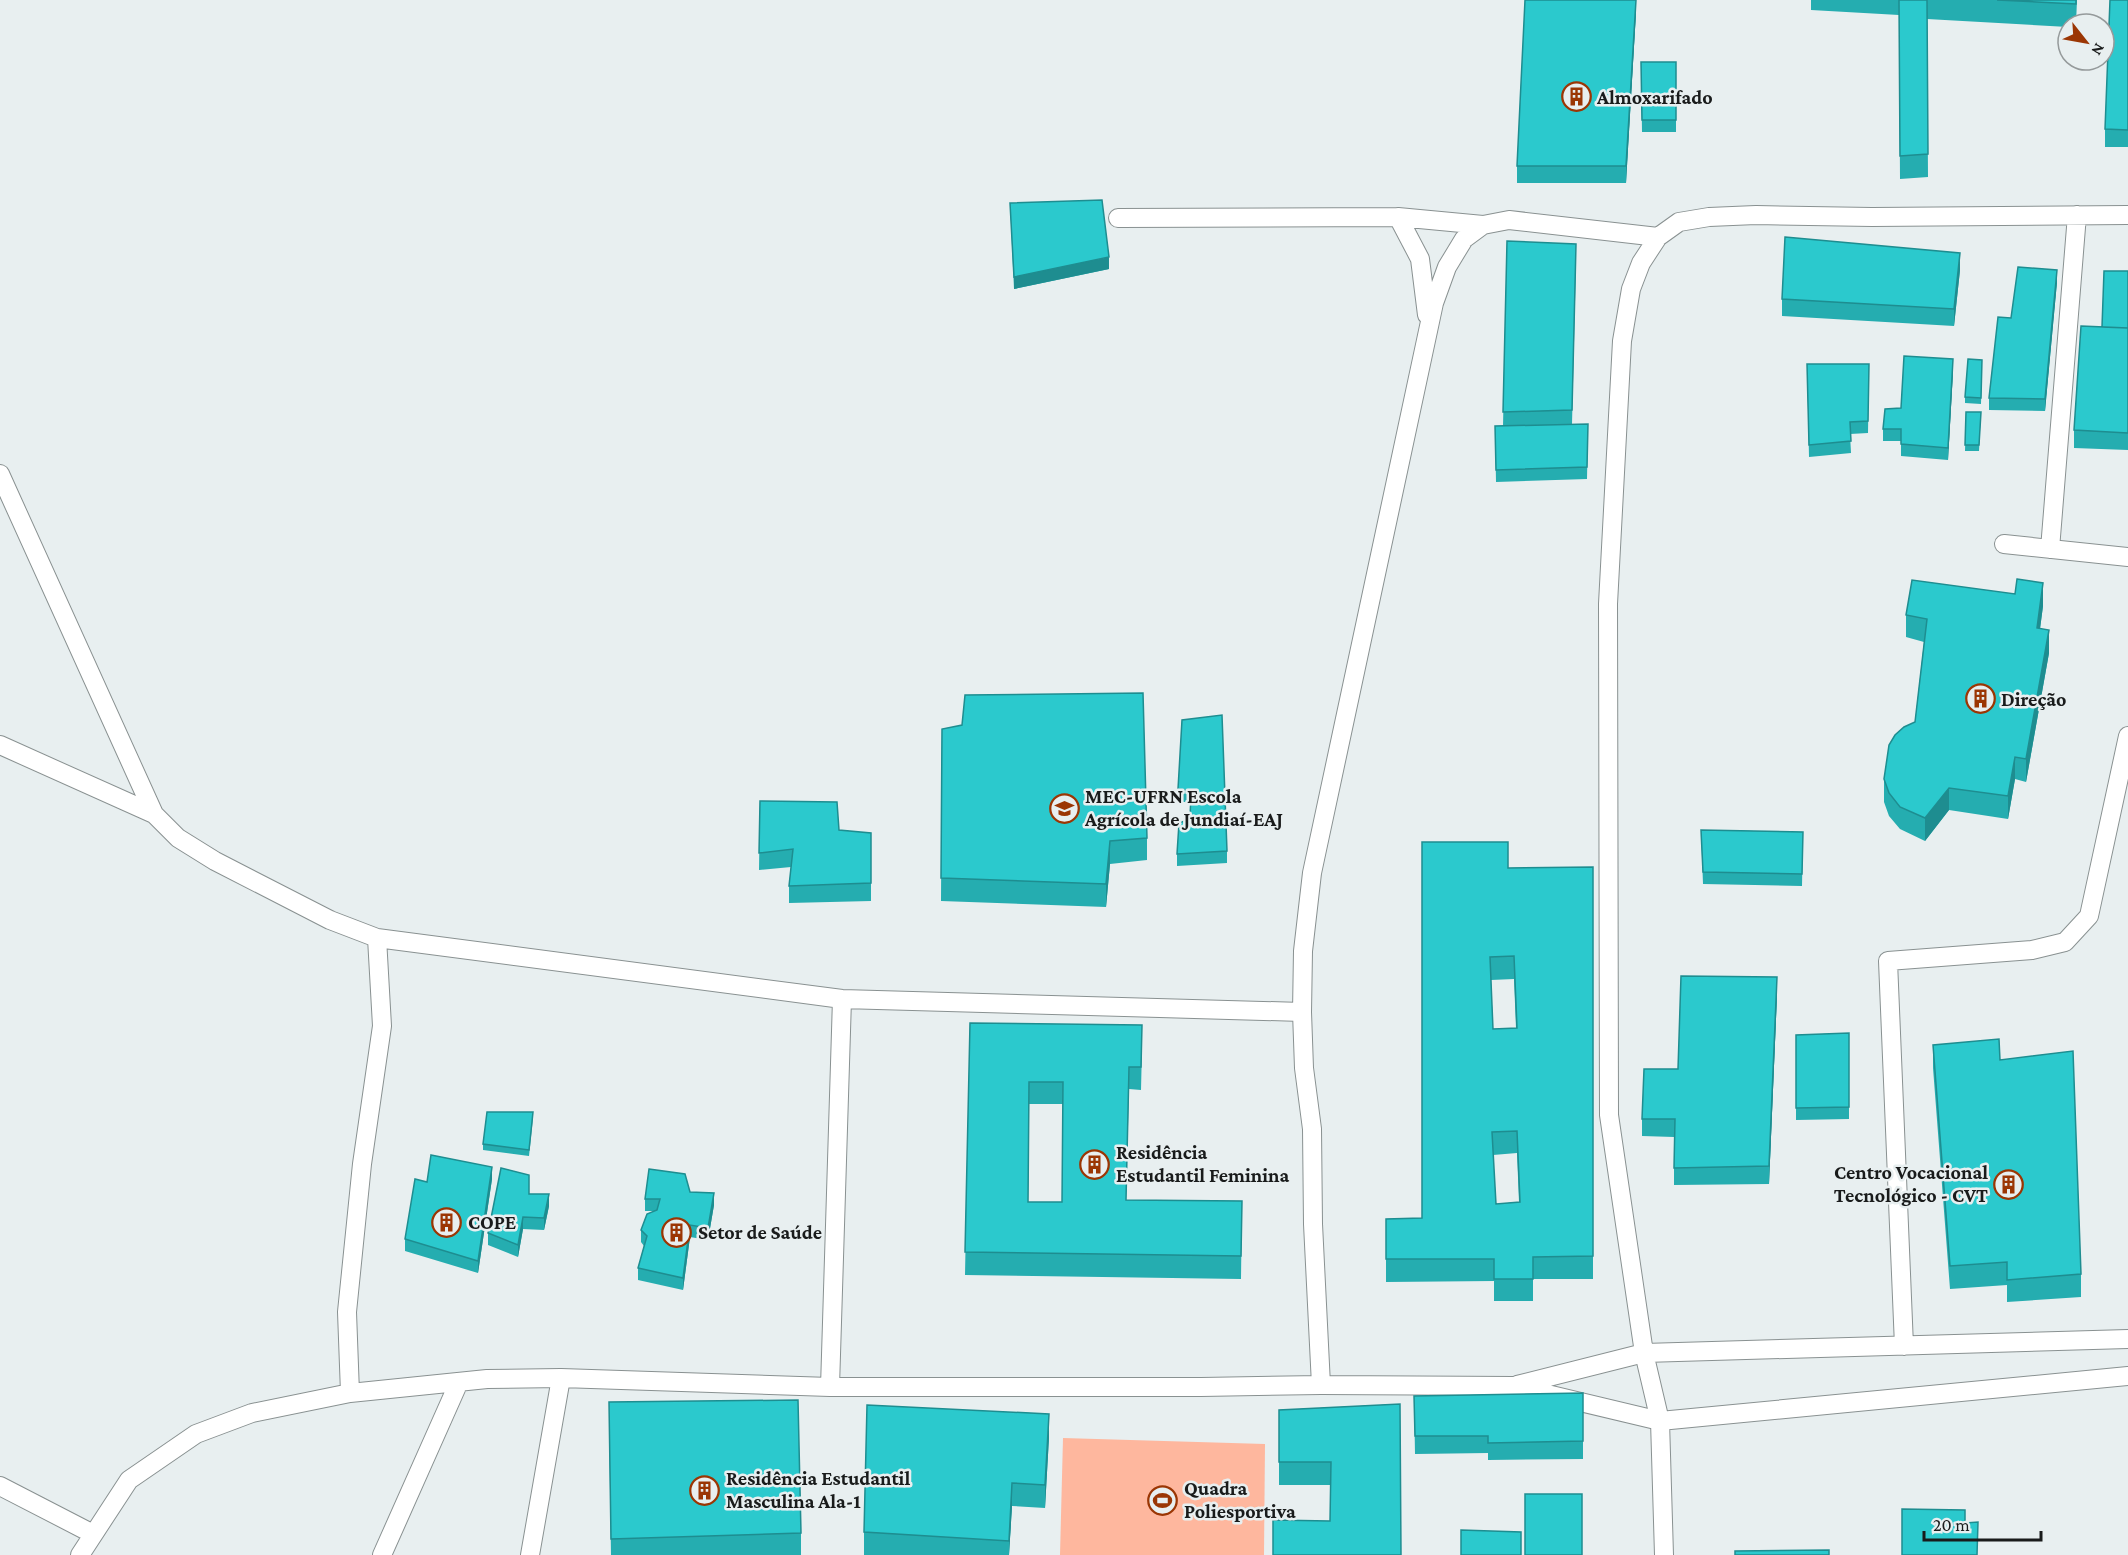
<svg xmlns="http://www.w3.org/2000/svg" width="2128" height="1555" viewBox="0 0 2128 1555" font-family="'Crimson Pro',serif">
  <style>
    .green { fill: #feb79e }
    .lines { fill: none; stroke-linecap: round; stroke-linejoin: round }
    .service-casing { stroke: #899191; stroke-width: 20 }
    .service { stroke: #fff; stroke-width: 18 }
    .wall { fill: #25adb0; fill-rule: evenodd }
    .shaded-wall { fill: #1e8d90 }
    .building { fill: #2bc9cd; stroke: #1e8d90; stroke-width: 1.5; fill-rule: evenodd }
    .labels { text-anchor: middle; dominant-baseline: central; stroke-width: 5; stroke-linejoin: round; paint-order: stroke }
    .poi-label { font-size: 20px; font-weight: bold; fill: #191b1b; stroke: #e8eff0; text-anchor: start }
  </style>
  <rect width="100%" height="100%" fill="#e8eff0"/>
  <path class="green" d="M1063,1438L1265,1444L1264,1555H1060Z"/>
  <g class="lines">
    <defs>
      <path id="service" d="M1118,218L1398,217
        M1427,315L1420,259L1398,217L1483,225
        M0,474L154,814L178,838L215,861L330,920L377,938L382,1026L362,1164L347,1312L350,1393
        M2004,544L2128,557
        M2050,549L2077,215
        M0,745L154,814
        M377,938L842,999L1302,1012
        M1904,1346L1888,961L2032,950L2065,942L2089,916L2128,736
        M1321,1385L1313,1224L1312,1129L1304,1068L1302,1012L1303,951L1312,873L1434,303L1447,267L1464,239L1483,225L1509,220L1658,237
        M1517,1385L1644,1353L2128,1339
        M830,1387L842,999
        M0,1486L93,1534
        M80,1555L129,1480L196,1434L252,1413L350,1393L487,1379L561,1378L830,1387H1201L1321,1385L1513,1386L1660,1421L2128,1376
        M382,1555L459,1382
        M530,1555L561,1378
        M1664,1555L1660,1421L1644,1353L1609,1115L1608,604L1622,341L1631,289L1641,263L1658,237L1679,222L1709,217L1756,215L1872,217L2128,215"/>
    </defs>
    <use href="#service" class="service-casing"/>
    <use href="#service" class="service"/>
  </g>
  <path class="wall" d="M1811,0H2077L2076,24H2068V27L1927,19L1928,177L1900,179L1899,15L1811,10Z
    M2128,0V147H2105V129Z
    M1636,12L1626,183H1517V166Z
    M1641,62H1676V132H1642Z
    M1010,203L1109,269L1014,289Z
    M1507,241L1576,261L1572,424H1588L1587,479L1496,482L1495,426H1503Z
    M1960,270L1954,326L1782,316V299Z
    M2128,271V450L2074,448V430L2102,327Z
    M2057,282L2045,411L1989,410V398L2011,318Z
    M1982,360L1981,404L1965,403V397Z
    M1807,364H1869L1868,433L1850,434L1851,453L1809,457Z
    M1953,371L1948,460L1901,456V441H1883V429L1901,408Z
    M1966,412H1981L1979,451H1965Z
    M2043,606L2040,629L2049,653L2026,782L2015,779L2008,819L1949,810L1925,841L1900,829L1889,816L1884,802V779L1915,722L1924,642L1906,637V615Z
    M1182,720L1227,851V863L1177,866V854L1190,819L1191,803L1178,801Z
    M942,729L1147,838V860L1110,864L1106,907L941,901Z
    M760,801L839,830L871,833V901L789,903V886L791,867L759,870Z
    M1701,830L1803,832L1802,886L1703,884Z
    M1593,867V1279H1533V1301H1494V1281L1386,1282V1219L1422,1218L1508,868ZM1514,979L1516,1028L1493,1029L1491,980ZM1517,1153L1519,1202L1496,1204L1493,1155Z
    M1777,995L1769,1184L1674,1185V1137L1642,1136V1119Z
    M970,1023L1142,1048L1141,1090L1129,1089L1126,1200L1242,1201L1241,1279L965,1275ZM1029,1104H1063L1062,1202H1028Z
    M1849,1033V1119L1796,1120V1035Z
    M1933,1045L2000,1060L2081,1274V1297L2007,1302V1285L1950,1289L1933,1068Z
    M533,1118L529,1156L483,1150V1144Z
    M492,1179L478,1273L405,1251V1239L427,1182Z
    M690,1192L714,1205L708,1240L690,1237L683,1290L638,1280V1268L644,1246L641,1242V1230L655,1211H645V1199Z
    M529,1194L549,1206L544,1230L523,1229L518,1257L488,1245V1233Z
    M1583,1393V1459L1488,1460V1453L1415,1454L1414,1396Z
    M1400,1404L1330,1521L1331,1485H1279V1410Z
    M609,1425L801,1533V1555H611Z
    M1049,1437L1045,1508L1012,1506L1009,1555H864V1532Z"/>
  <path class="shaded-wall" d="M1636,0V12L1626,183V166Z
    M1960,253V270L1954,326V309Z
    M1109,257V269L1014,289V277Z
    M2057,270V282L2045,411V399Z
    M1953,359V371L1948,460V448Z
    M2043,583V606L2037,651V628Z
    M2049,630V653L2026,782V759Z
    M2015,757V779L2008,819V796Z
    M1949,788V810L1925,841V818Z
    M1110,841V864L1106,907V884Z
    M1777,977V995L1769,1184V1166Z
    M492,1167V1179L478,1273V1261Z
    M714,1193V1205L708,1240V1228Z
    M549,1194V1206L544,1230V1218Z
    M523,1217V1229L518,1257V1245Z
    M690,1225V1237L683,1290V1278Z
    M1049,1414V1437L1045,1508V1485Z
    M1012,1483V1506L1009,1555V1541Z"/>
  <path class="building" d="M1525,0H1636L1626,166H1517Z
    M1899,0H1927L1928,154L1900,156Z
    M1997,0H2076V4Z
    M2110,0H2128V130L2105,129Z
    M1641,62H1676V120H1642Z
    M1102,200L1109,257L1014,277L1010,203Z
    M1785,237L1960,253L1954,309L1782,299Z
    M1507,241L1576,244L1572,410L1503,412Z
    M2018,267L2057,270L2045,399L1989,398L1998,317L2011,318Z
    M2104,271H2128V328L2102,327Z
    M2081,326L2128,328V433L2074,430Z
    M1904,356L1953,359L1948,448L1901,444V429H1883L1885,409L1901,408Z
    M1968,359L1982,360L1981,398L1965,397Z
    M1807,364H1869L1868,421L1850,422L1851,441L1809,445Z
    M1966,412H1981L1979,445H1965Z
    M1588,424L1587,467L1496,470L1495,426Z
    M2017,579L2043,583L2037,628L2049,630L2026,759L2015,757L2008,796L1949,788L1925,818L1900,807L1889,793L1884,779L1889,745L1895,735L1904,727L1915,722L1927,619L1906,615L1912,580L2015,594Z
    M1143,693L1147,838L1110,841L1106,884L941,878L942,729L962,725L965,695Z
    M1222,715L1227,851L1177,854L1179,823L1190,819L1191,791L1178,789L1182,720Z
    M760,801L837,802L839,830L871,833V883L789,886L793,849L759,853Z
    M1701,830L1803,832L1802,874L1703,872Z
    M1422,842H1508V868L1593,867V1256L1533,1257V1279H1494V1259H1386V1219L1422,1218ZM1514,956L1517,1028L1493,1029L1490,957ZM1517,1131L1520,1202L1496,1204L1492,1132Z
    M1681,976L1777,977L1769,1166L1674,1168L1675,1119H1642L1644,1069H1678Z
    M970,1023L1142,1025L1141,1067H1129L1126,1200L1242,1201L1241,1256L965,1252ZM1029,1082H1063L1062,1202H1028Z
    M1849,1033V1107L1796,1108V1035Z
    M1999,1039L2000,1060L2073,1051L2081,1274L2007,1280V1262L1950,1266L1933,1045Z
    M487,1112H533L529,1150L483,1144Z
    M431,1155L492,1167L478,1261L405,1239L415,1179L427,1182Z
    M501,1168L529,1175V1194H549L544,1218L523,1217L518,1245L488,1233Z
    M649,1169L685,1174L690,1192L714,1193L708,1228L690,1225L683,1278L638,1268L647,1236L641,1230L647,1214L657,1210L660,1199H645Z
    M1583,1393V1441L1488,1443V1436H1415L1414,1396Z
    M798,1400L801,1533L611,1539L609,1402Z
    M1400,1404L1401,1555H1273V1520L1330,1521L1331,1462H1279V1410Z
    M867,1405L1049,1414L1045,1485L1012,1483L1009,1541L864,1532Z
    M1525,1494H1582V1555H1525Z
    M1902,1509L1965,1510V1523L1978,1522L1977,1555H1902Z
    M1461,1530L1521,1532V1555H1461Z
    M1829,1550V1555H1735V1551Z"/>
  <defs>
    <symbol id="building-ring" viewBox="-11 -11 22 22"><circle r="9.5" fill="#e8eff0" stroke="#9b3604" stroke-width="1.5"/><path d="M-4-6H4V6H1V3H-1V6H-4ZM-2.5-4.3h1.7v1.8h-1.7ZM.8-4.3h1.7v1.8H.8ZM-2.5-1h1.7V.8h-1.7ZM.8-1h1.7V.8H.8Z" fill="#9b3604"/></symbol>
    <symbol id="university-ring" viewBox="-11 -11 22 22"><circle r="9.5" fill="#e8eff0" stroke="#9b3604" stroke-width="1.5"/><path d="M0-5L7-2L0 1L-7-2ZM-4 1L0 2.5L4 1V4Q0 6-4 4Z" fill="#9b3604"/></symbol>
    <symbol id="stadium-ring" viewBox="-11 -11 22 22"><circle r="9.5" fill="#e8eff0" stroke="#9b3604" stroke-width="1.5"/><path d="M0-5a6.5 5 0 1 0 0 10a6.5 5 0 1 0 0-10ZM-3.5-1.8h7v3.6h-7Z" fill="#9b3604"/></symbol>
  </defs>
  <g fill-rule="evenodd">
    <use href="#building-ring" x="1560" y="80" width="33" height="33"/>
    <use href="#building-ring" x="1964" y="682" width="33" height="33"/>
    <use href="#university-ring" x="1048" y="792" width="33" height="33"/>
    <use href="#building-ring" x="1078" y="1148" width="33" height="33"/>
    <use href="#building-ring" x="1992" y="1168" width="33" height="33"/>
    <use href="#building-ring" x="430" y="1206" width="33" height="33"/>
    <use href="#building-ring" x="660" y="1216" width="33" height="33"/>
    <use href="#building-ring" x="688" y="1474" width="33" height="33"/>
    <use href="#stadium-ring" x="1146" y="1484" width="33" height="33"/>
  </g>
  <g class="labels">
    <g class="poi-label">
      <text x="1597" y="97">Almoxarifado</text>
      <text x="2001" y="699">Direção</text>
      <text x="1085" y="796">MEC-UFRN Escola<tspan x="1085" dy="23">Agrícola de Jundiaí-EAJ</tspan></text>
      <text x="1116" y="1152">Residência<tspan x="1116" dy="23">Estudantil Feminina</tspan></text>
      <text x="1988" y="1172" text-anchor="end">Centro Vocacional<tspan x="1988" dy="23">Tecnológico - CVT</tspan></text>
      <text x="468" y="1222">COPE</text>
      <text x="698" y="1232">Setor de Saúde</text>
      <text x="726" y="1478">Residência Estudantil<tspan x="726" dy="23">Masculina Ala-1</tspan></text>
      <text x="1184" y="1488">Quadra<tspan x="1184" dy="23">Poliesportiva</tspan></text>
    </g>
  </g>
  <g transform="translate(2086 42) rotate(121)"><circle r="28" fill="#e8eff0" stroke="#959a9b" stroke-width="1.5"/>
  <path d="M0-4.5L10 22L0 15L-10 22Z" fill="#9b3604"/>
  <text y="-9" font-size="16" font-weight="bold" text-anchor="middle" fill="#191b1b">N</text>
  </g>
  <path d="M1924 1531v9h117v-9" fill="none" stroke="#191b1b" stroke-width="3"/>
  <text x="1933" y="1531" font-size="18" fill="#191b1b" stroke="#e8eff0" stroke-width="4.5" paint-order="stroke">20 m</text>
</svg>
